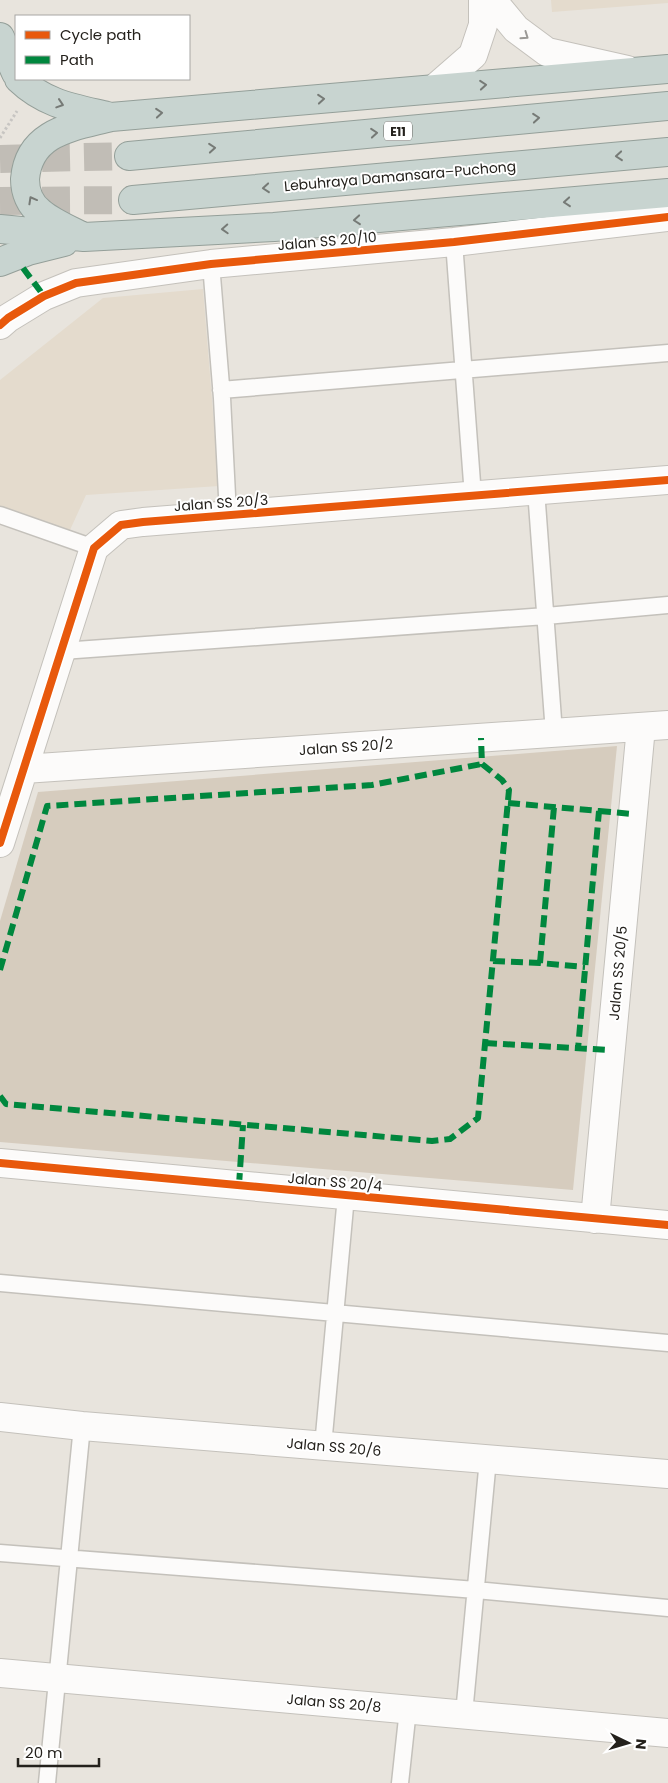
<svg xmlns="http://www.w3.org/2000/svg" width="668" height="1783" viewBox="0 0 668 1783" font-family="Poppins,sans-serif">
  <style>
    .built { fill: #e4dbcd }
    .green { fill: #d6ccbe }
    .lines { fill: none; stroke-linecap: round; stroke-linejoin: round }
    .highway-tunnel { stroke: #c1bdb6; stroke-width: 28; stroke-dasharray: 28 14; stroke-linecap: butt }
    .lane-casing { stroke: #c4c1bb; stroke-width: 19 }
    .street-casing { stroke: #c4c1bb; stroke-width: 30 }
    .highway-casing { stroke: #949f99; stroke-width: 30 }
    .path { stroke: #c7c5c2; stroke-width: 3; stroke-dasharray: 2.5 2.5; stroke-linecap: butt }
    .lane { stroke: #fcfbfa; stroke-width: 16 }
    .street { stroke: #fcfbfa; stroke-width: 28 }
    .highway { stroke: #c8d4d0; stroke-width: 28 }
    .quiet { stroke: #00873e; stroke-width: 6; stroke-dasharray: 12 6; stroke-linecap: butt }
    .cycleway-casing { stroke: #fff; stroke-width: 11 }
    .cycleway { stroke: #e8590c; stroke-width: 8 }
    .oneway { stroke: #9b9996 }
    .oneway2 { stroke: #767a76 }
    .labels { text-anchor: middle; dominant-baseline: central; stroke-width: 4; stroke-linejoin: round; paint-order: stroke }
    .shield { fill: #fff; stroke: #666460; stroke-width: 1 }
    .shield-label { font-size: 12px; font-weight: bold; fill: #24211c }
    .street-label { font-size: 14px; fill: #24211c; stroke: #fff }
  </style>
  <rect width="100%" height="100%" fill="#e8e4dd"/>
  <path class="built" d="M551,0H668V3L552,12Z
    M203,289L219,486L86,495L70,530L0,507V380L103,298Z"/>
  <path class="green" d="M617,746L573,1190L0,1142V921L38,792Z"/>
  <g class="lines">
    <path class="highway-tunnel" d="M0,159L129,156
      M0,201L133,200"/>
    <defs>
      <path id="lane" d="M454,242L473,496
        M211,264L222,398L228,515
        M221,390L668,353
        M536,490L554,733
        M0,515L94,548
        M62,651L546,616L668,605
        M0,1283L668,1343
        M323,1446L346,1196
        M0,1553L476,1590L668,1608
        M464,1714L488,1459
        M47,1783L82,1426
        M400,1783L408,1709"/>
      <path id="street" d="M492,0L516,29L547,52L627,70
        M434,89L473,55L483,25V0
        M0,325L8,318L44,296L76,283L211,264L454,242L668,217
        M24,769L668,725
        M0,843L94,548L121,525L143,522L668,480
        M0,1163L668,1225
        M595,1219L641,727
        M0,1417L82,1426L668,1474
        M0,1673L668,1733"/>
      <path id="highway" d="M0,37L16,73
        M19,79C45,104 73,108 107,116
        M129,156L668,106
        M133,200L668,152
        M0,229L84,237L274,227L668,193
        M84,237C70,230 53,223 41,213C30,205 25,192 25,179C29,131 73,127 111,117L668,69
        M0,262L28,251L64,242"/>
    </defs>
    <use href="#lane" class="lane-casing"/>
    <use href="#street" class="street-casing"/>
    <use href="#highway" class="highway-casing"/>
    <path class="path" d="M0,138L17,111"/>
    <use href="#lane" class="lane"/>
    <use href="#street" class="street"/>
    <use href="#highway" class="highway"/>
    <path class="quiet" d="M23,268L44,296
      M508,803L599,811L578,1049
      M599,811L633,814
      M493,961L540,963L585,967
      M540,963L554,807
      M0,970L47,806L372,785L482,764
      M485,1043L610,1050
      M0,1096L6,1104L432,1141L450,1139L478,1118L509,790L502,780L482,764L481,738
      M239,1185L243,1125"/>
    <defs>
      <path id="cycleway" d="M0,325L8,318L44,296L76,283L211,264L454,242L668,217
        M0,843L94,548L121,525L143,522L668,480
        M0,1163L668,1225"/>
    </defs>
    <use href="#cycleway" class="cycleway-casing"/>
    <use href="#cycleway" class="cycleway"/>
  </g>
  <defs><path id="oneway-chevron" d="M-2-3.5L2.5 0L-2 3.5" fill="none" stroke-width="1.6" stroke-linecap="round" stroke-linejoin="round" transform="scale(1.25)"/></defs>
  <use class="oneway" href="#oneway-chevron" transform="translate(525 36) rotate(35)"/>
  <g class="oneway2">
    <use href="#oneway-chevron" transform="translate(483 85) rotate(-5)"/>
    <use href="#oneway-chevron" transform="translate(321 99) rotate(-5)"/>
    <use href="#oneway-chevron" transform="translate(60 104) rotate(18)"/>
    <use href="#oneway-chevron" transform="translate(159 113) rotate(-5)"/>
    <use href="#oneway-chevron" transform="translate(536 118) rotate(-5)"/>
    <use href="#oneway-chevron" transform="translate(374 133) rotate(-5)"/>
    <use href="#oneway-chevron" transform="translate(212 148) rotate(-5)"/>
    <use href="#oneway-chevron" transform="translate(619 156) rotate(175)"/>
    <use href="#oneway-chevron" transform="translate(266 188) rotate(175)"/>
    <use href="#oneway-chevron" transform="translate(32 200) rotate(-119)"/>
    <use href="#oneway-chevron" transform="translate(567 202) rotate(175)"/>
    <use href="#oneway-chevron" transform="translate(357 220) rotate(175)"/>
    <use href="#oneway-chevron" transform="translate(225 229) rotate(177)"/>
  </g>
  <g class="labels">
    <rect class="shield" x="384" y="121.5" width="28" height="19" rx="4"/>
    <g class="shield-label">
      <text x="398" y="131">E11</text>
    </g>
    <g class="street-label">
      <text transform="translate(400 176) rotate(-5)">Lebuhraya Damansara–Puchong</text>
      <text transform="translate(327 241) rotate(-5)">Jalan SS 20/10</text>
      <text transform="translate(221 503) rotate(-4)">Jalan SS 20/3</text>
      <text transform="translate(346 747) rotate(-4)">Jalan SS 20/2</text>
      <text transform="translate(618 973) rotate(-85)">Jalan SS 20/5</text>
      <text transform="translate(335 1182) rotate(5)">Jalan SS 20/4</text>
      <text transform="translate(334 1447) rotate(5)">Jalan SS 20/6</text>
      <text transform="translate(334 1703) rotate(5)">Jalan SS 20/8</text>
    </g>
  </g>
  <rect x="15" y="15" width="175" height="65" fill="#ffffff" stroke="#a7a6a4"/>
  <rect x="25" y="31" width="25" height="8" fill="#e8590c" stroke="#a7a6a4"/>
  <text x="60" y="40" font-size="15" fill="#24211c">Cycle path</text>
  <rect x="25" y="56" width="25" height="8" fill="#00873e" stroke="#a7a6a4"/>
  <text x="60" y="65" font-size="15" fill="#24211c">Path</text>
  <g transform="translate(628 1743) rotate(95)" stroke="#ffffff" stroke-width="4" paint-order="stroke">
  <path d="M0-4L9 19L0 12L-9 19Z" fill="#24211c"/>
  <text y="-8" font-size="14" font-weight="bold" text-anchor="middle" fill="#24211c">N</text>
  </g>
  <path d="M18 1758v8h81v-8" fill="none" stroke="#24211c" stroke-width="2.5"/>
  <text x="25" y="1758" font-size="15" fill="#24211c" stroke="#ffffff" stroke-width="4" paint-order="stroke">20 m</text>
</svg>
